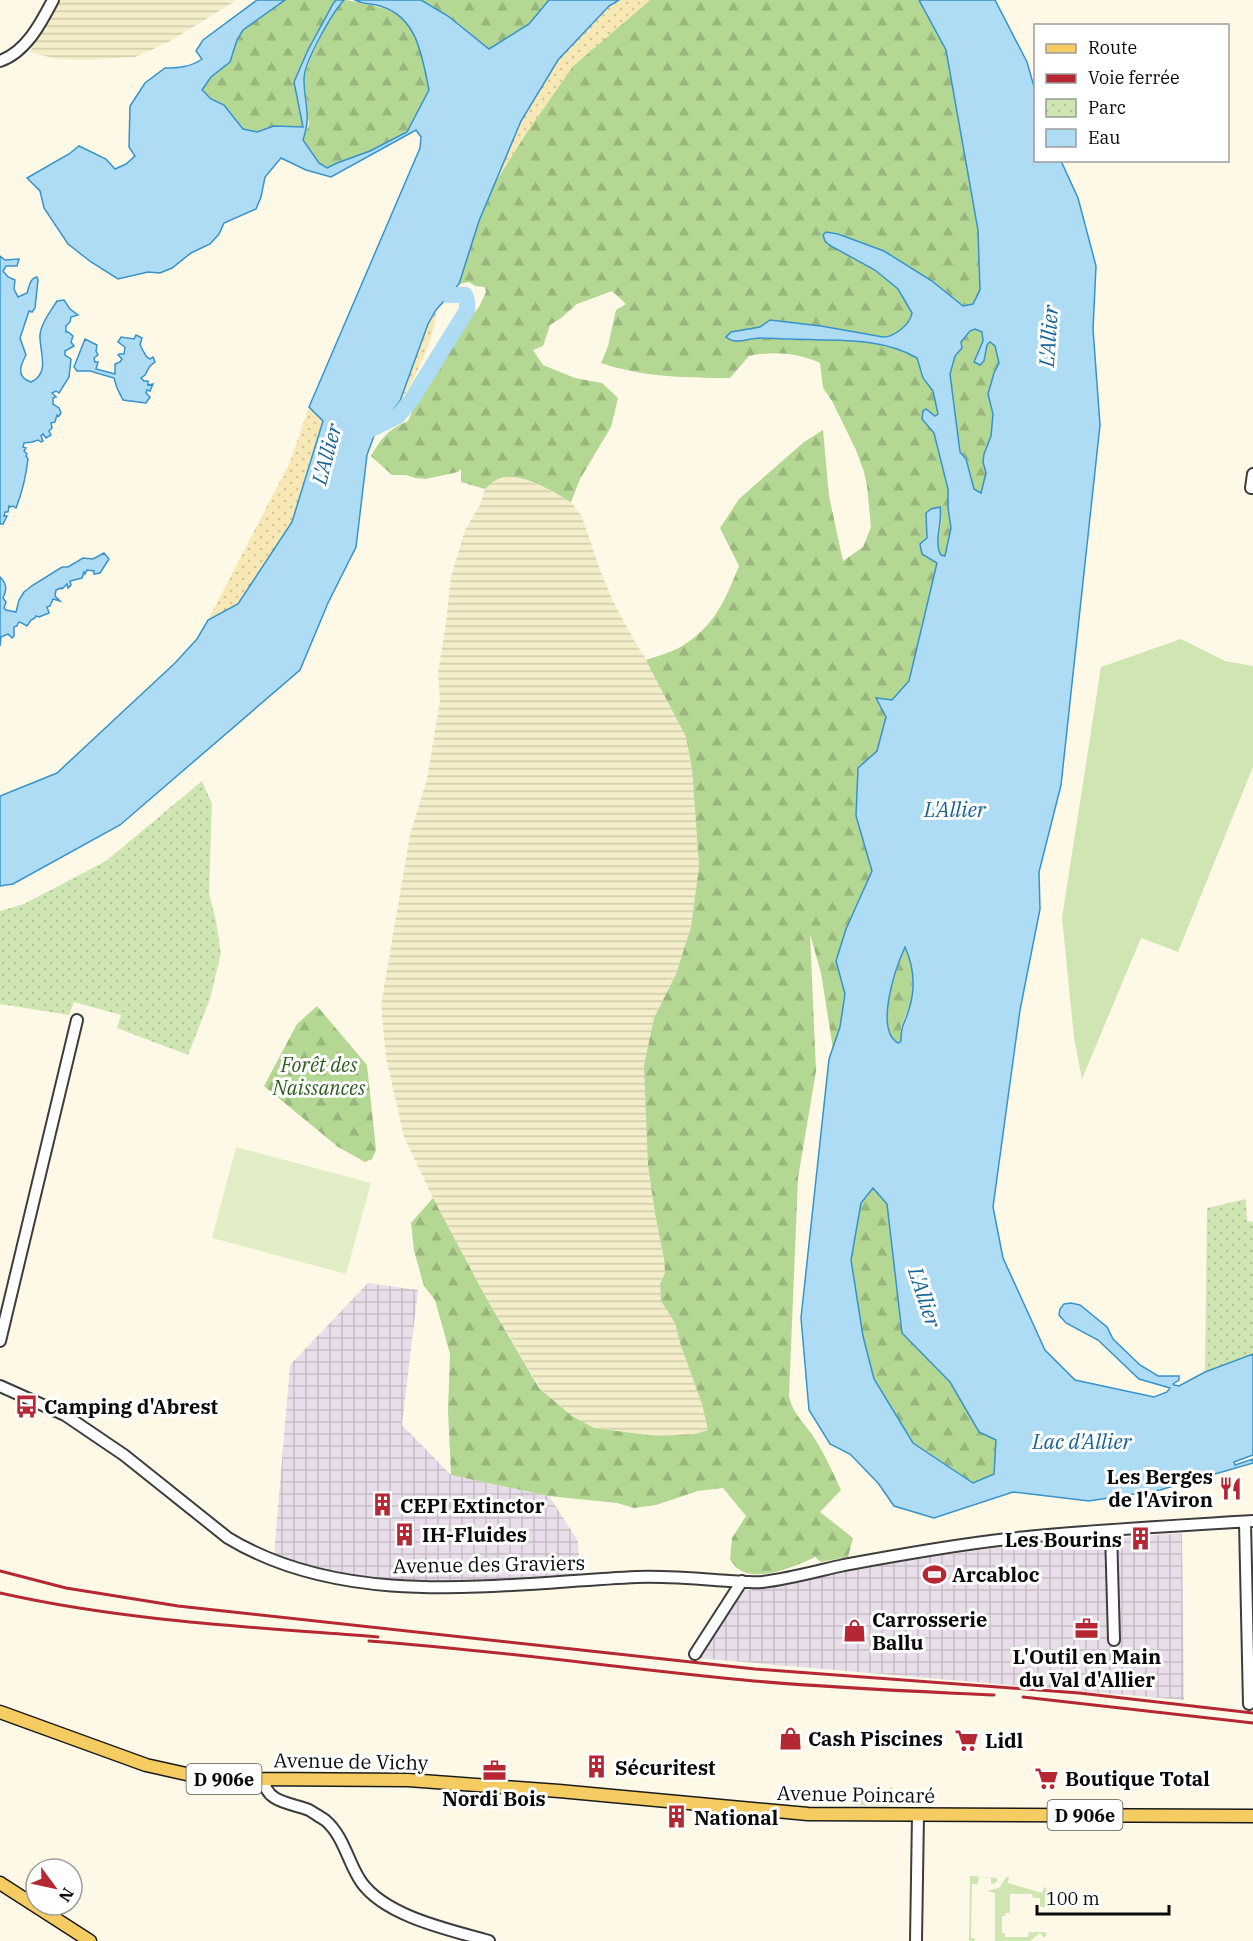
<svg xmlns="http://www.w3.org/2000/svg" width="1253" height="1941" viewBox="0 0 1253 1941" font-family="'IBM Plex Serif',serif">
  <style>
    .industrial { fill: url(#industrial-grid) }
    .farmland { fill: url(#farmland-rules) }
    .grass { fill: #cfe6b3 }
    .forest { fill: url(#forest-firs) }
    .sand { fill: url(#sand-dots) }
    .park { fill: url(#park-dots) }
    .pitch { fill: #e1eec5 }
    .water { fill: #aedcf4; stroke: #3793c9; stroke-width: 1.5; fill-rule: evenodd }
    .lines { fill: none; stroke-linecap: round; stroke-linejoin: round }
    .river { stroke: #aedcf4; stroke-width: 16 }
    .minor-casing { stroke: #3d3d3d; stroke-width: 14 }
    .major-casing { stroke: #1b1b1b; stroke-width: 15 }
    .minor { stroke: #fff; stroke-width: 10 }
    .major { stroke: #f5cc61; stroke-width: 12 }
    .rail { stroke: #b52732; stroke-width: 3 }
    .labels { text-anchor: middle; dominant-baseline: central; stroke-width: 6; stroke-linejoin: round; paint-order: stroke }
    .shield { fill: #fff; stroke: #545454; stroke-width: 1.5 }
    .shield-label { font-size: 18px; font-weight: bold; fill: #0a0a0a }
    .park-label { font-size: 20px; font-style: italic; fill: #2d5e1d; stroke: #fff }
    .poi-label { font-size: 20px; font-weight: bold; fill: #0a0a0a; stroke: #fff; text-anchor: start }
    .street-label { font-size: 20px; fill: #0a0a0a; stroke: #fff }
    .water-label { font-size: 21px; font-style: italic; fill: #186396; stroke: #fff }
  </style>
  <defs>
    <pattern id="industrial-grid" width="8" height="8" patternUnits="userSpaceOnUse" patternTransform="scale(1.5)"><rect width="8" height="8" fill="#e8dee9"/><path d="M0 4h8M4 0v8" fill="none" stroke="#c6bdc6"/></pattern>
    <pattern id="farmland-rules" width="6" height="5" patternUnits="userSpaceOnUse" patternTransform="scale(1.5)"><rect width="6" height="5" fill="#f3eec9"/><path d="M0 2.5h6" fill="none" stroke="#cfcbab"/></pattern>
    <pattern id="forest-firs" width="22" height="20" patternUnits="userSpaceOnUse" patternTransform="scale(1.5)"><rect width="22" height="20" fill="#b4d793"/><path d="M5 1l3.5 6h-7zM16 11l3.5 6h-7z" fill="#99b77d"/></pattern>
    <pattern id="sand-dots" width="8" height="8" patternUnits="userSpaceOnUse" patternTransform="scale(1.5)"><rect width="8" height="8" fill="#f8e8b5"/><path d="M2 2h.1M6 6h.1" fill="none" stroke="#d3c69a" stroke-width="1.8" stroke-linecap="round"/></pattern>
    <pattern id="park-dots" width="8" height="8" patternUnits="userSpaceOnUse" patternTransform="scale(1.5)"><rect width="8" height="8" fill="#cfe6b3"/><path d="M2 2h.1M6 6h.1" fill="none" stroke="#b0c499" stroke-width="1.8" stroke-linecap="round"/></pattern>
  </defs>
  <rect width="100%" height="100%" fill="#fef9e7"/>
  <path class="industrial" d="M368,1283L418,1290L402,1425L451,1475L549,1496L578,1541L580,1575L433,1584L331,1573L274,1556L290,1365Z
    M1182,1533L1184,1700L696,1658L738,1592L914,1559L1002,1547Z"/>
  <path class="farmland" d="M59,0H237L167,43L135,57L86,60L56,59L30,52Z
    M509,476L525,479L545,488L571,502L582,517L600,570L614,603L635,642L652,668L686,737L692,769L699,866L691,927L676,974L654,1018L648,1165L655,1214L664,1259L665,1273L660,1284L661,1301L675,1323L681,1346L702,1404L709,1430L695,1434L656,1436L594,1428L572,1416L540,1388L484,1294L433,1198L404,1137L386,1058L381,1005L410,835L427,779L440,700L438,673L446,622L451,577L465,530L480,505L485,489L496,479Z"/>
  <path class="grass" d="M1181,639L1225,661L1253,666V767L1178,952L1141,938L1082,1079L1074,1038L1062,918L1101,667Z
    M892,1787L893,1789L890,1806L851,1805L852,1801Z
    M970,1876L997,1878V1882L993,1884L991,1883V1878L979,1877L978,1884H972L971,1938H975V1941H969Z
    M1006,1877H1009L1008,1883L1042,1893L1044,1887L1046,1888L1047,1893H1045V1905L1047,1907H1040V1898H1033L1032,1894H1010V1913H1005V1916H1002V1933H1005V1937H1028L1029,1932H1045L1047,1934L1044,1938L1040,1933L1030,1941H995V1893L987,1891L999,1888Z"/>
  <path class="forest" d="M285,0H336L308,50L294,82L303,127L274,126L257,132L243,129L224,105L211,99L202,90L211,77L230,62L237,40L243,30Z
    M343,0C352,0 357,3 365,4C419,12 419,45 429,90L407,132L370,151L337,163L327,168L319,163L303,140L309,124L304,77L311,57L325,28Z
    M421,0H549L529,24L489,49L448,16Z
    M650,0H919L946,50L978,230L980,290L973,304L963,306L932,281L884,251L838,234L829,245L874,270L898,289L912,313C910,325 894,337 883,337L821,326L760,327L731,332L738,341C759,337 772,339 794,340C834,340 881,337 917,358L923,378L933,391L938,414L935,416L932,414L922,419L934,433L948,489V508L951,528L945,556L941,555L937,548L942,517L932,560L937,563L909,682L892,700L886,717L877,751L858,768L856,816L873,871L836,961L845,994L840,1027L833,1049L821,973L810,934L816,1071L798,1178L789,1395C792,1414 805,1423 815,1439C825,1455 833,1473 841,1490L820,1512L853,1538L848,1557L821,1562L815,1557C797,1566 758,1582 740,1570C736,1568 733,1563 730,1560L732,1538L746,1516L723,1488L698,1491L656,1505L634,1508L617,1503L549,1496L451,1475L448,1410L450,1354L435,1300L424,1286L414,1251L411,1223L433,1198L484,1294L539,1388L572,1416L594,1428L656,1436L695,1434L708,1430L702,1404L681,1346L675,1323L661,1301L660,1284L665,1273L664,1259L655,1214L648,1165L644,1066L654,1018L676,974L691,927L699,866L692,769L686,737L646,660C658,656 672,652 682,646C715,626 725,600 739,566L720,528L739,499L804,442L823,430L829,496L843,561L863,547L871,527L867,486L864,472L856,450L832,401L823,388L820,363C798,353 773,351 749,356L730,378C687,378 642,377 601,363L608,346L616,310L626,304L612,291L577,304L561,318L550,325L543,346L533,350L543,365L575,378L602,383L618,398L611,427L580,479L571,502C553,492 517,468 496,480C492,482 489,486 485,489L461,482V469L458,472L426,479L415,478L406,475H392L371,456C382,437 388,430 408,421L425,381L449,344L479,307L486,292L485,287L475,286L469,282L459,284L479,221L496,181L527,132L573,66Z
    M975,329L982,333L983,341L987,345L990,342L995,346L1000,363L994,373L988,394L993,414L991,436L984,454L983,462L986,473L981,493H977L974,489L966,459L960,452L950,374L955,356L962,348L961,343L970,331Z
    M905,946L914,968L911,1002L901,1027V1041L899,1043C873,1028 898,967 905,946Z
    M317,1006L367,1065L376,1150L372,1159L365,1162L338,1147L264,1086L297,1024Z
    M873,1187L887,1204L902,1333L950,1382L979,1432L996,1440L994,1474L972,1483L913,1443L874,1379L863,1336L851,1260L861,1203Z"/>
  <path class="sand" d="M619,0H650L573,66L527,132L496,181L521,121L558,60L609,6Z
    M436,310C438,329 413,386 400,401L428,324Z
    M309,407L323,420L292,522L238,604L208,620L290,462Z"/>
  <path class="park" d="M202,781L212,804L209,893L216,921L221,953L210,999L188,1055L117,1028L121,1015L74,1002L69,1015L0,1004V911L24,904L106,861Z
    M1246,1199L1247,1221L1253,1222V1354L1205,1372L1207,1208Z"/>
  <path class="pitch" d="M236,1147L371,1183L346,1274L212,1238Z"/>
  <path class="water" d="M257,0H285L243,30L237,40L230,62L211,77L202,90L211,99L224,105L243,129L257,132L274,126L303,127L294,82L308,50L333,4L336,0H344C332,13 304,62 304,79C304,105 312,113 303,140L319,163L327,168L337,163L370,151L407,132L429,90C422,57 418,19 383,7C373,3 364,5 355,0H421L448,16L489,49L529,24L549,0H619L609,6L558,60L521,121L479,221L459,284L436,310L428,324L400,401L374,436L367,455L356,547L328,603L300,670L120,825L13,884L0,886V796L57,773L175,663L197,639L208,620L238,604L292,522L323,421L309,407L420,148L421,137L416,130L331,177L306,170L281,158L265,177L261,197L256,209L224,223L219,234L210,244L191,253L172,268L160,273L148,272L118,279L91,262L68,244L44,208L40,191L27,178L69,154L79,146L106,159L115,169L126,164L135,156L129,147L130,106L145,83L165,68C178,68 191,67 202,59L196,51L203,40Z
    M919,0H995L1027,62L1035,90L1036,160L1061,161L1078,198L1096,266L1093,329L1100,425L1061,785L1039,872L1040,909L1020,1010L993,1207L1003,1258L1045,1350L1075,1380L1154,1397L1167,1392L1170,1388L1139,1379L1098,1340L1066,1323L1059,1315L1060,1309L1064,1304L1071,1303L1080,1305L1107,1327L1113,1339L1140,1365L1158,1376H1179V1380L1173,1384L1174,1385L1179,1386L1205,1372L1253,1354V1455L1234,1462L1235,1465L1253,1459V1463L1160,1490L1089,1501L1013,1492L934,1518L894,1506L878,1483L850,1454L830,1444L809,1410L801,1318L829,1059L840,1027L845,994L836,961L846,929L872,871L856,816L858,768L877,751L886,717L876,698L892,700L909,681L937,563L922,554L920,544L927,538L926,513L931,509L940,507C943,523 933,542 941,555L945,556L951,528L948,508V489L934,433L922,419L923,411L926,409L935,416L938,414L933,391L923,378L917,358C880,336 831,341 790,339C780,339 771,338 762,338C750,337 736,346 726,337L731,332L760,327L770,320L821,326L883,337C894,337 910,325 912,313L898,289L875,270L829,245L825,241L823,235L826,232L838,234L884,251L932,281L963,306L973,304L980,290L978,230L946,50ZM975,329L982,332L983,341L974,362L980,365L984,361L987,345L990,342L995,346L999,363L994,373L988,394L993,414L991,436L984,454L983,462L986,473L981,493L974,489L966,459L960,452L950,374L955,356L962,348L961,342L970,331ZM905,947C914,967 916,987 909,1009C905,1024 901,1023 901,1041L898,1043C874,1029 896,967 905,947ZM873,1188L887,1204L902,1333L950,1382L979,1432L996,1440L994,1474L973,1483L913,1443L874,1379L863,1336L851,1260L861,1203Z
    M0,256L5,260L19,259L17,266H6L3,271L8,277L15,280L14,289L18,297L27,293C29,287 30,278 37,277L38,280L35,308L32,312L29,311L20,338L26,355C20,366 16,377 31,382C51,373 39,351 40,335C41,323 51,311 57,301L64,300L70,309L78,315L71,317L70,322L66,326V332H68L73,336L71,342L74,346L65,351V355L71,359L69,377L59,393L56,391L52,393L56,397L53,398V404L59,408L61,413L59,416L57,415L55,422L51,423L52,428L49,431L51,435L46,438L43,434L41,436L43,441L41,442L38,440L32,442L24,443L23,447L26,448L24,451L27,454L26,456L28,459C26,476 22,493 16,508L13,506L10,507L9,506L8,512H5L4,516H7L3,524H0Z
    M136,335L142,338L140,345L146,356L150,359L153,357L155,362L150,366L145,375L141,378L144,381H148V385L153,384L150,391L147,390L146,393L150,397L146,403L123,400L117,388L114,378L90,371H77L74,367L85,339L97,345L96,351L98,355L94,358L95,362H98L96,369L115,374V364L120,362L122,359L118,355L119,354H124L125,347L118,342L121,337L134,339Z
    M104,553L109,559L100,573L94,574V571L87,570L85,574L84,572L82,578L70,581L71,585L68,588L67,584L62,589L61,588L56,590L55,596L60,601L53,599L50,606L47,607L49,613L39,617L36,616L35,618L31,620L27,626L20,622L18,623L17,626L14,627V636L12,638L8,634L1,637L0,646V577C7,584 7,590 3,598L6,602L4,608L6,610L16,612L19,600L24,592L33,585L62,567H68L83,558L93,559Z"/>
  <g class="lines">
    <path class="river" d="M365,432L398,416L412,399L467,310V301L465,295H448L444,276"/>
    <defs>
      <path id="minor" d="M0,61C26,52 41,23 53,0
        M1253,474L1251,488H1253
        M0,1341L77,1020
        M0,1386L65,1415L124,1455L228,1538C349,1611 503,1583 637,1577C663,1576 689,1578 715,1580C730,1581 746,1583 762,1582C789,1579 817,1571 844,1565C898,1555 953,1545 1008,1539C1089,1530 1172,1526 1253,1521
        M1245,1522L1249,1704
        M1111,1531L1114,1640
        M695,1654L742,1581
        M264,1779C265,1803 292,1803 309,1810C314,1813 320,1817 325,1820C345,1837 348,1864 362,1883C387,1917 451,1930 489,1941
        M916,1941L918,1815"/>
      <path id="major" d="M0,1712L146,1765L200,1777L255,1779L408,1780L559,1791L808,1814L1253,1816
        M0,1883L90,1941"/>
    </defs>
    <use href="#minor" class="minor-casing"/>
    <use href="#major" class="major-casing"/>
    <use href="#minor" class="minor"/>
    <use href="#major" class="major"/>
    <path class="rail" d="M0,1571L66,1588L178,1606L755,1669L1079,1693L1253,1713
      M0,1593C124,1621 251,1627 378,1637
      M369,1641C494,1650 619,1668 744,1680C827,1688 910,1691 994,1695
      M1023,1697L1253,1723"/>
  </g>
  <defs>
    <symbol id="bus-bare" viewBox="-9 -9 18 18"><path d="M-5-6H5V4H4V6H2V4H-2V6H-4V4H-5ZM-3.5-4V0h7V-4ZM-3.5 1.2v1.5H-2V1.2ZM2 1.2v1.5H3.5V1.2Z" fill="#b52732" stroke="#fff" stroke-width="2.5" paint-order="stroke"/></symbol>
    <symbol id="restaurant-bare" viewBox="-9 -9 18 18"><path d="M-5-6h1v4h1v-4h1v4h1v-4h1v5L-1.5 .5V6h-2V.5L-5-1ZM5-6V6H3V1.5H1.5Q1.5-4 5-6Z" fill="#b52732" stroke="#fff" stroke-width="2.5" paint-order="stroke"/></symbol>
    <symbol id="building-bare" viewBox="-9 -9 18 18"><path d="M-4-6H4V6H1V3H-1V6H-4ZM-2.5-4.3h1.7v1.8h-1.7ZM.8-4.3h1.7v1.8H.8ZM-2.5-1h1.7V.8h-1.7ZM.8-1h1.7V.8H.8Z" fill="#b52732" stroke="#fff" stroke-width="2.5" paint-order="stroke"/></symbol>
    <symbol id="stadium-bare" viewBox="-9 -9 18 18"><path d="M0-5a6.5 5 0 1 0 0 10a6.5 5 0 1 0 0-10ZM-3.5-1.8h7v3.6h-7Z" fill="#b52732" stroke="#fff" stroke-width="2.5" paint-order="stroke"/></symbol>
    <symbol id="office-bare" viewBox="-9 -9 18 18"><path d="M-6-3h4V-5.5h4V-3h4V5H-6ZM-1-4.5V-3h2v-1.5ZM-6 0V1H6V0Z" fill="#b52732" stroke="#fff" stroke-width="2.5" paint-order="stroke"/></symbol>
    <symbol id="shop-bare" viewBox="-9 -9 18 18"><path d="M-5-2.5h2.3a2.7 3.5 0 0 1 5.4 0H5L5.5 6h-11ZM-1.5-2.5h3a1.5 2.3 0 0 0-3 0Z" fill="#b52732" stroke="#fff" stroke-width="2.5" paint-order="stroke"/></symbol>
    <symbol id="supermarket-bare" viewBox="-9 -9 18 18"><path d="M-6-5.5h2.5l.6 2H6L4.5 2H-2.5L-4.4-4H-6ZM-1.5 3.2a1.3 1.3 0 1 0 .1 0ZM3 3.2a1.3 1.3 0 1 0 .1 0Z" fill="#b52732" stroke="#fff" stroke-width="2.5" paint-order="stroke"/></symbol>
  </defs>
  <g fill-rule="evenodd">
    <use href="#bus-bare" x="10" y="1390" width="33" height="33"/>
    <use href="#restaurant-bare" x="1214" y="1472" width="33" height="33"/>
    <use href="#building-bare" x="366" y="1488" width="33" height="33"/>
    <use href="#building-bare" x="388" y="1518" width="33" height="33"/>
    <use href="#building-bare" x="1124" y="1522" width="33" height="33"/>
    <use href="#stadium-bare" x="918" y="1558" width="33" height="33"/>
    <use href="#office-bare" x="1070" y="1612" width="33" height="33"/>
    <use href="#shop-bare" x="838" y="1614" width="33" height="33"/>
    <use href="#shop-bare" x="774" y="1722" width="33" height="33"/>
    <use href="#supermarket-bare" x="950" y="1724" width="33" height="33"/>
    <use href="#building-bare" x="580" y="1750" width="33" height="33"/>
    <use href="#office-bare" x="478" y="1754" width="33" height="33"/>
    <use href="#supermarket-bare" x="1030" y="1762" width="33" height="33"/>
    <use href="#building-bare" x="660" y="1800" width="33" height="33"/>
  </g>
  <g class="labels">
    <g class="shield">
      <rect x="186.5" y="1764" width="75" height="30" rx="4.5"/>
      <rect x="1047.5" y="1800" width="75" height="30" rx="4.5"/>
    </g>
    <g class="shield-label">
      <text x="224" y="1779">D 906e</text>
      <text x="1085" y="1815">D 906e</text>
    </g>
    <g class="park-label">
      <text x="319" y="1064">Forêt des<tspan x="319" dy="23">Naissances</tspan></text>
    </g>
    <g class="poi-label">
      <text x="44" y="1406">Camping d'Abrest</text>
      <text x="1213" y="1476" text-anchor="end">Les Berges<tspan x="1213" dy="23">de l'Aviron</tspan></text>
      <text x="400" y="1505">CEPI Extinctor</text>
      <text x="422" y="1534">IH-Fluides</text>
      <text x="1122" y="1539" text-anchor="end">Les Bourins</text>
      <text x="952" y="1574">Arcabloc</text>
      <text x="872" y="1619">Carrosserie<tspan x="872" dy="23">Ballu</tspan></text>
      <text x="1087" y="1656" text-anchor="middle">L'Outil en Main<tspan x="1087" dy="23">du Val d'Allier</tspan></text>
      <text x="808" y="1738">Cash Piscines</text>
      <text x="985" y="1740">Lidl</text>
      <text x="615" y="1767">Sécuritest</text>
      <text x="1065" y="1778">Boutique Total</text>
      <text x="494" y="1798" text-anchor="middle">Nordi Bois</text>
      <text x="694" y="1817">National</text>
    </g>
    <g class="street-label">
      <text transform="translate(489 1564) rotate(-1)">Avenue des Graviers</text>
      <text transform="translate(351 1761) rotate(1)">Avenue de Vichy</text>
      <text transform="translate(856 1794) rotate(1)">Avenue Poincaré</text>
    </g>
    <g class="water-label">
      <text transform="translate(1048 336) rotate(-86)">L'Allier</text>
      <text transform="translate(326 454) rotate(-75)">L'Allier</text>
      <text x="955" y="809">L'Allier</text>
      <text transform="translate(925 1297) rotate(72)">L'Allier</text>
      <text x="1082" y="1441">Lac d'Allier</text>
    </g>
  </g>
  <rect x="1034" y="24" width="195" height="138" fill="#ffffff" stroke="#9d9d9d" stroke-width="1.5"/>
  <rect x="1046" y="44" width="30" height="9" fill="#f5cc61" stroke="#9d9d9d" stroke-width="1.5"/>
  <text x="1088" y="54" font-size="18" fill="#0a0a0a">Route</text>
  <rect x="1046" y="74" width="30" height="9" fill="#b52732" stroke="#9d9d9d" stroke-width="1.5"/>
  <text x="1088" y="84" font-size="18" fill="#0a0a0a">Voie ferrée</text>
  <rect x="1046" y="99" width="30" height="18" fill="url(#park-dots)" stroke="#9d9d9d" stroke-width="1.5"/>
  <text x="1088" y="114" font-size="18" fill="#0a0a0a">Parc</text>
  <rect x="1046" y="129" width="30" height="18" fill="#aedcf4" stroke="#9d9d9d" stroke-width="1.5"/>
  <text x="1088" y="144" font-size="18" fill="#0a0a0a">Eau</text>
  <g transform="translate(54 1887) rotate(123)"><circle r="28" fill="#ffffff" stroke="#9d9d9d" stroke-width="1.5"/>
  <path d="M0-4.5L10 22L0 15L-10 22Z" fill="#b52732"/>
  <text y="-9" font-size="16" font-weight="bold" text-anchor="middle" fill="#0a0a0a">N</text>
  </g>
  <path d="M1037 1905v9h132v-9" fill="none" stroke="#0a0a0a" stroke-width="3"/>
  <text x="1046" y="1905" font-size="18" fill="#0a0a0a" stroke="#ffffff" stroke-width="4.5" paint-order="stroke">100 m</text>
</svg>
